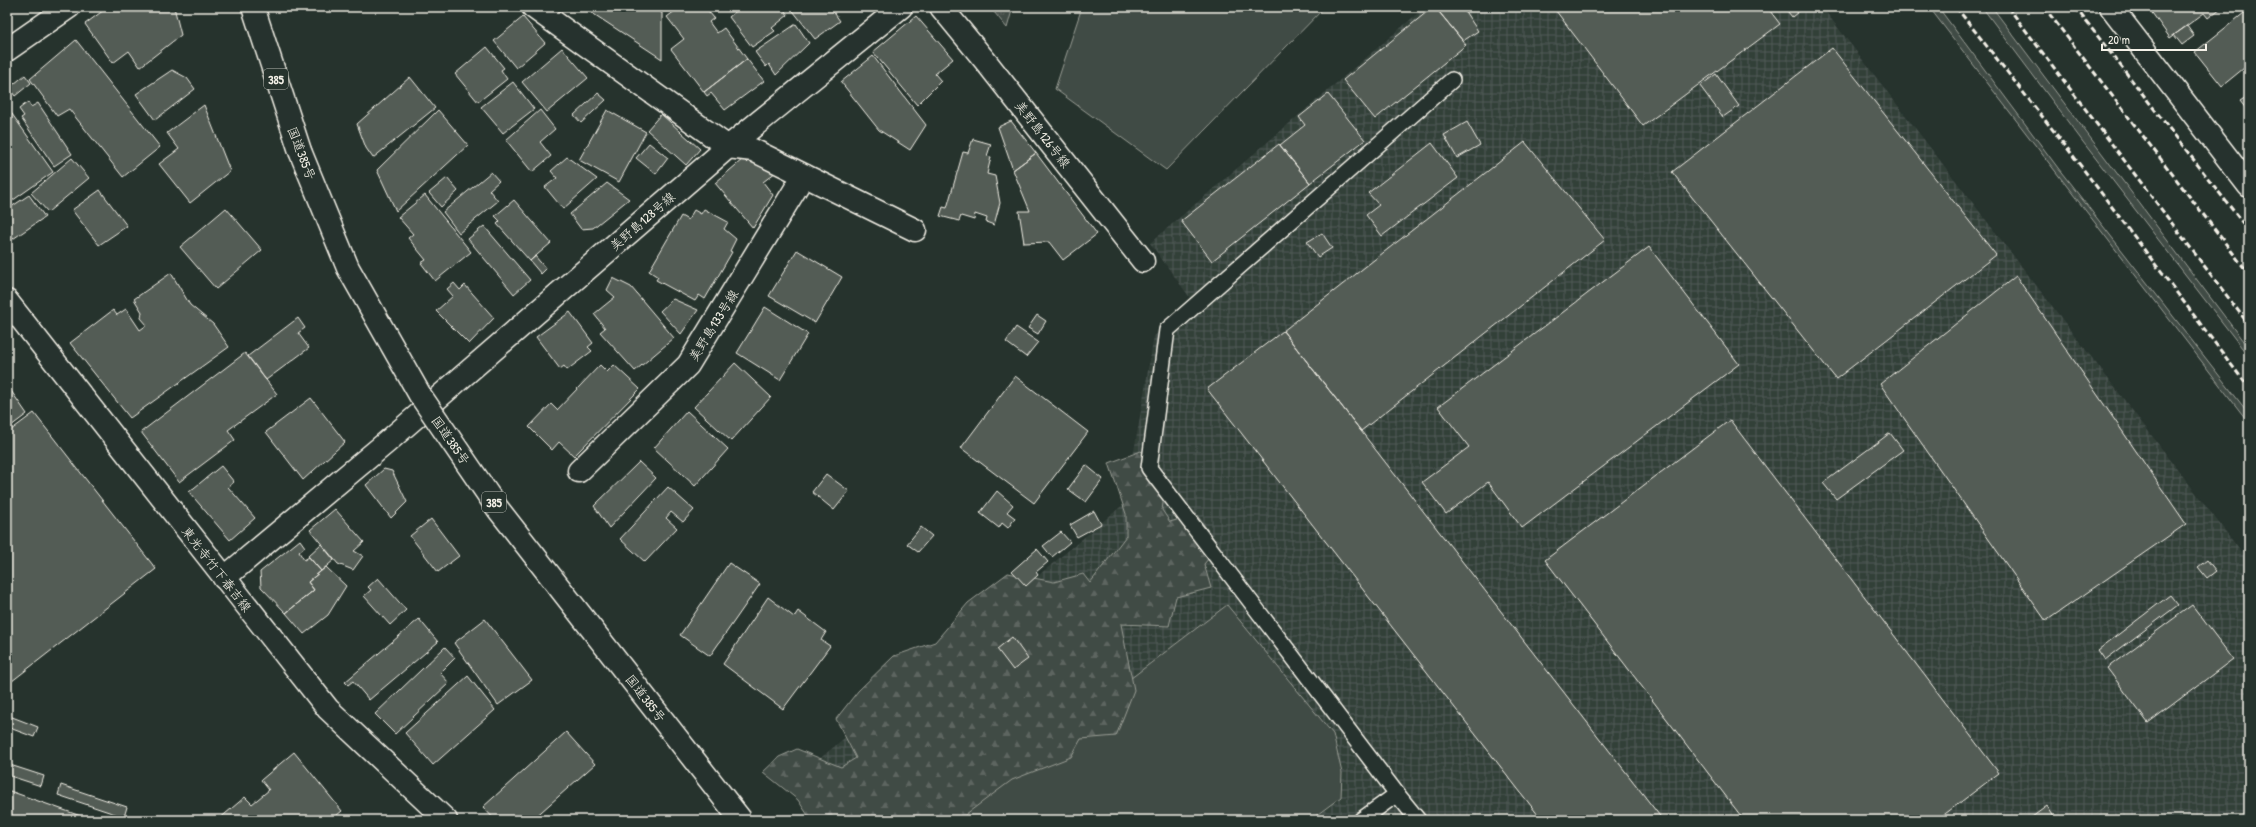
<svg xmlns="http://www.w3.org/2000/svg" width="2256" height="827" viewBox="0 0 2256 827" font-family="'Patrick Hand','Klee One',sans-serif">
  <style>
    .industrial { fill: url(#industrial-grid) }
    .grass { fill: #414b45; stroke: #9a9e96 }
    .forest { fill: url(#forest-firs); stroke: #9a9e96 }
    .park { fill: url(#park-tufts); stroke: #9a9e96 }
    .building { fill: #525c55; stroke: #f4f1e8 }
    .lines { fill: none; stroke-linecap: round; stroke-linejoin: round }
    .service-casing { stroke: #f4f1e8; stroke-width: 18 }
    .minor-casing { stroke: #f4f1e8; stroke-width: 25 }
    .secondary-casing { stroke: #f4f1e8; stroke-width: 25 }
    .trunk-casing { stroke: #f4f1e8; stroke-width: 25 }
    .service { stroke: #26332d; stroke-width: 15 }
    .minor { stroke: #26332d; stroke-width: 22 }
    .secondary { stroke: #26332d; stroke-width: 22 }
    .trunk { stroke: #26332d; stroke-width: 22 }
    .rail { stroke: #f4f1e8; stroke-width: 3; stroke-dasharray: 6 3; stroke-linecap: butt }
    .trunk-bridge-casing { stroke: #f4f1e8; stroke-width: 25; stroke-linecap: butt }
    .trunk-bridge { stroke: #26332d; stroke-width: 22 }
    .labels { text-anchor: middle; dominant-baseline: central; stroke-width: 3; stroke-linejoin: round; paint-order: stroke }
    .shield { fill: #26332d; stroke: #b6b8b0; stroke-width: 1 }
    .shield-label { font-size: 12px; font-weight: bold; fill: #f4f1e8 }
    .street-label { font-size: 13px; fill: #f4f1e8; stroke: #26332d }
  </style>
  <defs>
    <pattern id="industrial-grid" width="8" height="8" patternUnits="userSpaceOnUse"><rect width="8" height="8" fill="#333f39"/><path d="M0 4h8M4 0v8" fill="none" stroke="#515b56"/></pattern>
    <pattern id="forest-firs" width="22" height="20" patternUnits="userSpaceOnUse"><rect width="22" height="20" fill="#414b45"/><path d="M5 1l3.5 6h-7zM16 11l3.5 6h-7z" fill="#5d6560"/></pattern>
    <pattern id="park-tufts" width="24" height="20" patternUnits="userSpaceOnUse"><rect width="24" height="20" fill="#414b45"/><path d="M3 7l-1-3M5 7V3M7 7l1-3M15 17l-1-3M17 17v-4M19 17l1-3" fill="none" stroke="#5d6560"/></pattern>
  </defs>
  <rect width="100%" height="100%" fill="#26332d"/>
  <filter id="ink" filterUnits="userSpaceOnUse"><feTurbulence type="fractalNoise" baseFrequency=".025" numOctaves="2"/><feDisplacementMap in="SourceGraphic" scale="8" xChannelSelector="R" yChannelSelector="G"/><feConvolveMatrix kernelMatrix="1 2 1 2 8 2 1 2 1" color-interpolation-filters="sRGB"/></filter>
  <g filter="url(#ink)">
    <path class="industrial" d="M1425,7H1822L2249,562V820H843L805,771L1125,503L1154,336L1196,306L1150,243Z"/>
    <path class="grass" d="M1082,7H1325L1166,170L1055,89Z
      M1929,7H1938L2058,168L2249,414V423Z
      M1982,7H1992L2249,349V357L2083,142Z
      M1227,605L1333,734L1342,773L1341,797L1310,820H945Z"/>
    <path class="forest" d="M1141,451L1167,476L1162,510L1170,522L1196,514L1219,546L1204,564L1211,588L1176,597L1169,626L1121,624L1134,690L1116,736L1081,739L1071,757L1012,780L958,820H811L798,800L763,772L779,757L797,749L841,767L856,758L836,719L858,691L894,656L935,642L968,603L1008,573L1054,582L1083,574L1090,583L1126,536V514L1109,463Z"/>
    <path class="park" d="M990,7H1013L1007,28Z"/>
    <path class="building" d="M108,7H174L181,35L140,67L129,51L113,63L85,24Z
      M583,7H653L662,13V59Z
      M680,7H705L714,18L709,22L717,33L724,28L747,59L704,92L671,49L684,39L667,17Z
      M741,7H782L788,15L772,28L775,31L752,47L729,17Z
      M790,7H830L840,21L815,39Z
      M1433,7H1435L1466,45L1375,119L1343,80Z
      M1435,7H1462L1478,31L1463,41Z
      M1553,7H1767L1780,24L1643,126Z
      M1784,7H1804L1792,17Z
      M2154,7H2220L2221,8L2208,18L2204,13L2170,38L2150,10Z
      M2249,9V64L2222,86L2195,52Z
      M916,16L953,59L935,74L941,81L917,105L873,52Z
      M523,17L545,43L516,68L494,41Z
      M796,24L809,43L776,75L769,64L766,67L755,52Z
      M2187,26L2194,36L2182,45L2174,35Z
      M76,40L160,147L123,177L69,109L57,116L30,79Z
      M487,47L504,68L501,70L507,79L478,102L455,74Z
      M562,48L588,78L547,112L522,82Z
      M1832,48L1996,255L1836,379L1672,172Z
      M873,56L926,125L910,150L879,130L841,82Z
      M747,59L764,81L725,110L711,93L707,96L704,92Z
      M172,70L187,78L195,89L155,120L136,94Z
      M1716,74L1739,106L1723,117L1700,86Z
      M25,75L31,83L15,96L9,88Z
      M410,77L435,108L373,158L366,148L357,124Z
      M513,82L534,109L503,133L481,107Z
      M598,93L606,100L581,123L574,115Z
      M1328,94L1365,140L1310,183L1280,145L1305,125L1299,117Z
      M2249,95V109L2247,110L2240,101Z
      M28,102L31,107L38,103L72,154L54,166L21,118L24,116L19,109Z
      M204,105L230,171L190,203L159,164L179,149L167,133Z
      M7,107L53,172L9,203L7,200Z
      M438,110L468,145L396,211L377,170Z
      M540,110L555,129L540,142L551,156L532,172L506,140Z
      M607,110L646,132L619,182L579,160Z
      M661,114L700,149L686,165L647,130Z
      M1011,121L1036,153L1013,170L998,127Z
      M1467,122L1480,145L1457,158L1444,135Z
      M973,139L991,144L987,156L991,157L987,174L995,176L1000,203L994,225L986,222L987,218L975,214L974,220L961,216L959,221L940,216L943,207L947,208L963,152L968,153Z
      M1525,142L1605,240L1361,431L1283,331Z
      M649,143L668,158L656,174L636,158Z
      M1432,143L1458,178L1382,236L1366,215L1379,205L1368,193Z
      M1279,144L1310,183L1212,261L1181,221Z
      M1036,153L1097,234L1063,260L1049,242L1024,243L1019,211H1030L1013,170Z
      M567,157L597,179L563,209L545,187L557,178L551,171Z
      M753,157L776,172L763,182L773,195L753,228L715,183L743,159L747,163Z
      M72,158L89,178L48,212L31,193Z
      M491,172L499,181L489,190L498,201L459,233L443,212Z
      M447,178L458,191L441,207L429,193Z
      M607,183L629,199L593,228L581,229L570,214Z
      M100,190L127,226L99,245L72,210Z
      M29,195L45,217L7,243V207L8,209Z
      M425,195L471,252L435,281L421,263L426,260L408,238L413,234L398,217Z
      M514,200L551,243L530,261L497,224L500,221L495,216Z
      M226,208L262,250L216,289L180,247Z
      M704,209L728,222L724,229L736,239L730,251L732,252L705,299L699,295L695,301L656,280L658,277L649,271L681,216L688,220L694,210L701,214Z
      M484,226L530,280L514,294L468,239Z
      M1322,233L1332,248L1318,257L1307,242Z
      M1649,247L1739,364L1522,528L1488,482L1446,514L1422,482L1469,447L1438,407Z
      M797,250L842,277L815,323L769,296Z
      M535,256L546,269L541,274L530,261Z
      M171,273L190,305L213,324L229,347L130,418L70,343L113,310L117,315L126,309L140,330L147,325L141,318L142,312L134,299Z
      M2016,276L2186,524L2046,621L1880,384Z
      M613,278L631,287L674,338L635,371L600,332L605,328L594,314L615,297L607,290Z
      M454,283L460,290L465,285L494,318L469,344L436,311L453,296L447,289Z
      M673,299L698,310L681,334L660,311Z
      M765,307L808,334L780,380L737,353Z
      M570,312L593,343L588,347L592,351L567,370L564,366L560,369L536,337Z
      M1037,315L1046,321L1038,334L1028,328Z
      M298,318L305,328L298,333L309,348L266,380L248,356Z
      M1016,327L1038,342L1026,357L1006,342Z
      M1283,331L1361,431L1663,820H1542L1207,389Z
      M245,353L277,394L228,430L235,440L179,482L141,432Z
      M735,363L771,397L731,441L694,407Z
      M600,365L607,372L614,365L640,389L574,456L559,442L552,450L529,427L551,404L557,410Z
      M1015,376L1088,432L1034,503L961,448Z
      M7,385L27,414L7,429Z
      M311,398L345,442L303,480L266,432Z
      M687,411L728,449L695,486L654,448Z
      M34,413L156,569L7,685V433Z
      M1730,420L1999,773L1937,820H1744L1545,560Z
      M1890,433L1903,450L1836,499L1823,483Z
      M639,462L656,478L609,528L594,506Z
      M1086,465L1103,479L1086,502L1068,489Z
      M221,466L234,482L228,487L255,518L230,540L189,492Z
      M384,469L392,471L407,502L391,518L366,485Z
      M826,474L849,491L834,510L812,492Z
      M668,487L694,510L683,522L671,512L666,518L677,528L645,562L620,539Z
      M997,491L1013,505L1007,512L1015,518L1008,528L1002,523L999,528L980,513Z
      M335,509L364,542L354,551L363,556L353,570L338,564L310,530Z
      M1094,511L1101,524L1077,537L1070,525Z
      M431,519L459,556L438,572L410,536Z
      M921,527L932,536L918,552L907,544Z
      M1061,532L1070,542L1052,557L1043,546Z
      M300,540L305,547L299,552L304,560L309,557L321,571L308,582L314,590L286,613L261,587L260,572Z
      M321,544L334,560L321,571L308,556Z
      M1037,549L1048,562L1036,572L1038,575L1026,586L1012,571Z
      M2207,560L2216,571L2207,578L2198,567Z
      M729,563L760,584L710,656L680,635Z
      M326,567L346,586L328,615L304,634L286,613L314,590L308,582Z
      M378,578L406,610L390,625L364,596L371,590L368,587Z
      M2170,595L2178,605L2105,660L2098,650Z
      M768,597L794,617L798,611L826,632L821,640L830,646L783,709L723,664Z
      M2192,605L2233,659L2148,723L2107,668Z
      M419,619L438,642L369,700L353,681L348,685L345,682Z
      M485,619L532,680L498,705L454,643Z
      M1012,637L1028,659L1013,670L997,649Z
      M445,647L455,658L440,673L449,683L395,734L375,714Z
      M468,676L495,710L433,765L405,733Z
      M7,715L38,727L34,737L7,727Z
      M566,732L595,764L532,820H495L483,807Z
      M294,752L342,811L331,820H218L245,797L252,804L269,790L261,780Z
      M7,764L44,776L41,786L7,775Z
      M61,785L127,807L124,817L58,795Z
      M7,790L92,820H7Z
      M2047,806L2056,820H2028Z"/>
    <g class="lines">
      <defs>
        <path id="service" d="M1397,794L1149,468L1167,330L1452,80
          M1361,820L1397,794L1418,820"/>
        <path id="minor" d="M533,7L728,147L753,150L915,230
          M941,7L987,63L1143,261
          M2111,7L2249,186
          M7,50L69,7
          M579,471L688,365L804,175
          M224,578L387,442L728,147L901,7"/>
        <path id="secondary" d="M7,301L328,709L446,820"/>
        <path id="trunk" d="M253,7L300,151"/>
      </defs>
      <use href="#service" class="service-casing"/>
      <use href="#minor" class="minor-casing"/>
      <use href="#secondary" class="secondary-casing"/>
      <use href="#trunk" class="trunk-casing"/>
      <use href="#service" class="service"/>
      <use href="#minor" class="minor"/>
      <use href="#secondary" class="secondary"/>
      <use href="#trunk" class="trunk"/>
      <path class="rail" d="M1956,7L2071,153L2249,388
        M2008,7L2249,325
        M2044,7L2249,274
        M2075,7L2249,231"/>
      <defs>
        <path id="trunk-bridge" d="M300,151L348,268L420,395L498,509L741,820"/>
      </defs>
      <use href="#trunk-bridge" class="trunk-bridge-casing"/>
      <use href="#trunk-bridge" class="trunk-bridge"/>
    </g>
  </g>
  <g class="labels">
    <g class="shield">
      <rect x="264" y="69" width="24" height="20" rx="3"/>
      <rect x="482" y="492" width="24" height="20" rx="3"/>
    </g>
    <g class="shield-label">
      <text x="276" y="79">385</text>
      <text x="494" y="502">385</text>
    </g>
    <g class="street-label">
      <text transform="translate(1043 134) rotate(52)">美野島126号線</text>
      <text transform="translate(302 153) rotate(69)">国道385号</text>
      <text transform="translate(642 221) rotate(-41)">美野島128号線</text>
      <text transform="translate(713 325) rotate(-58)">美野島133号線</text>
      <text transform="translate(451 440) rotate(55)">国道385号</text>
      <text transform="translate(217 569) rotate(52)">東光寺竹下春吉線</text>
      <text transform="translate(646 698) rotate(52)">国道385号</text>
    </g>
  </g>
  <rect width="2256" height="827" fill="none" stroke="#26332d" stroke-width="24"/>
  <rect x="12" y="12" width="2232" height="803" fill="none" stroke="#f4f1e8" stroke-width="1.5" filter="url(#ink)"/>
  <path d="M2102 44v6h104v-6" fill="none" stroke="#f4f1e8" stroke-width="2"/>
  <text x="2108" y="44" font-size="12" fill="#f4f1e8" stroke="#26332d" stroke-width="3" paint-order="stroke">20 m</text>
</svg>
